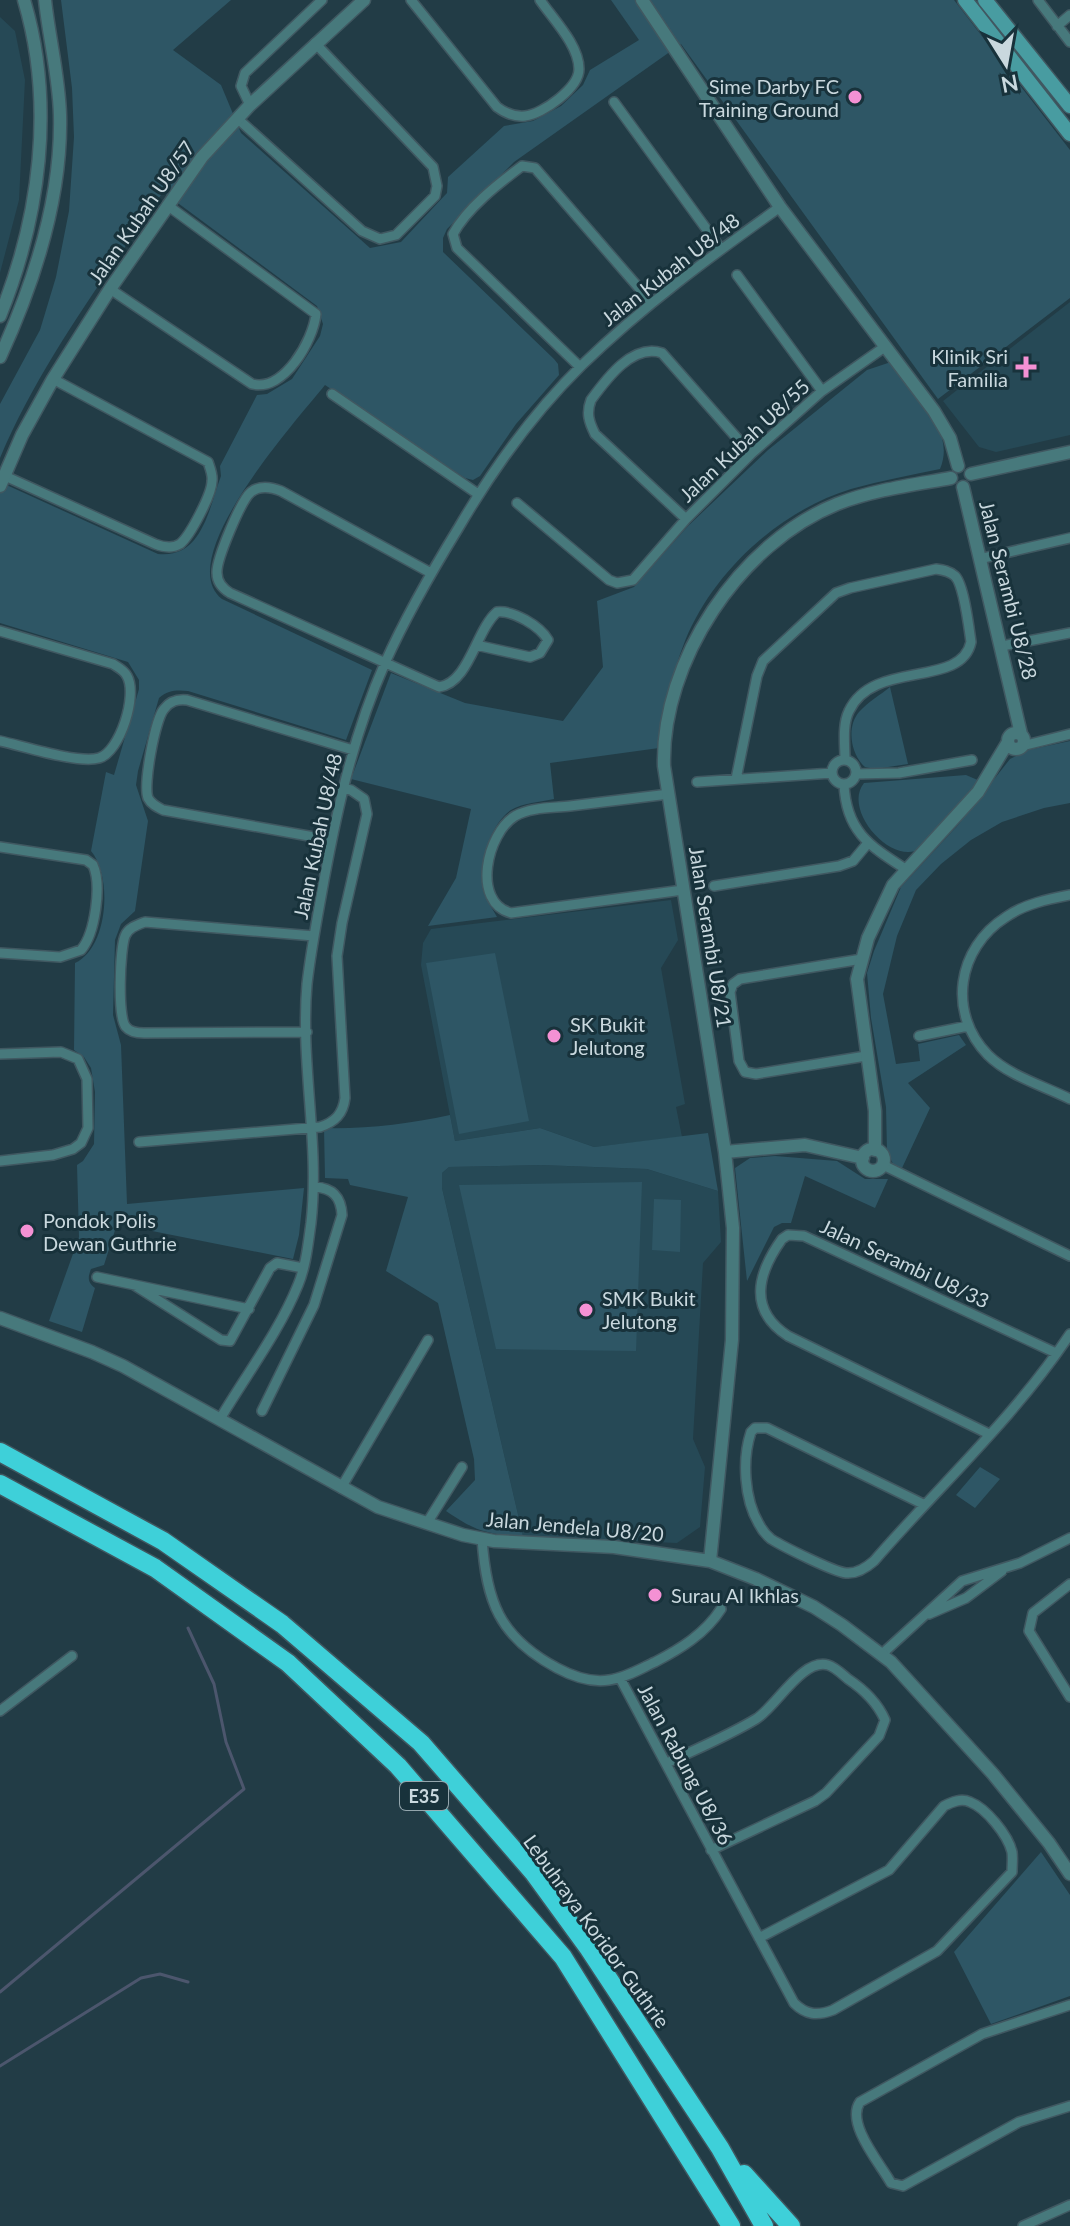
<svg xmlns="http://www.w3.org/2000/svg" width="1070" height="2226" viewBox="0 0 1070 2226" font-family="Lato,sans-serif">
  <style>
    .built { fill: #264956 }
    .green { fill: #2e5665 }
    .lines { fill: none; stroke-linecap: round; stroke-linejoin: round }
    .stream { stroke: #4c566d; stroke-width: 3 }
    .minor-casing { stroke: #405861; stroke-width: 12 }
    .tertiary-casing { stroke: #405861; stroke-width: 15 }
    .secondary-casing { stroke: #405861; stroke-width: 17 }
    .motorway-casing { stroke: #405861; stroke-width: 21 }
    .minor { stroke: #47797c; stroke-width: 9 }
    .tertiary { stroke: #47797c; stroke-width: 12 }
    .secondary { stroke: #489ca1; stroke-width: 14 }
    .motorway { stroke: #3ed0d9; stroke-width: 18 }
    .poi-dot { fill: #f491d4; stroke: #18323b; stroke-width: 3 }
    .labels { text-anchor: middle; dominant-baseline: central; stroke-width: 6; stroke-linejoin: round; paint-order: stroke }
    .shield { fill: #18323b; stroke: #94a6ad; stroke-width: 2 }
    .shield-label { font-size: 18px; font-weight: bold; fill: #c9d8de }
    .poi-label { font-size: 20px; fill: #c9d8de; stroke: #18323b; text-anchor: start }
    .street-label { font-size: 20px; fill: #c9d8de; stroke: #18323b }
  </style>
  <rect width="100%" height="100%" fill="#223c46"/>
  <path class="built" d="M0,17L15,31L25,80L19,200L0,273Z
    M1070,302V435L996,452L979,447L943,401Z
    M671,900L678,940L661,968L685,1104L676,1107L682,1137L594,1147L540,1128L455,1141L421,965L423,943L431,929Z
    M541,1165L647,1169L718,1191L721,1242L703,1263L693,1439L705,1467L700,1527L677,1543L523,1536L442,1188V1173L449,1167Z"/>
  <path class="green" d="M61,0H231L173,50L221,85L241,133L370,248L401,242L447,193L448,177L504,126L533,121L561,106L583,85L590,70L639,40L611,0H954L1070,150V298L938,399L681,44L514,162L447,229L443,238V252L554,359L558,364L559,375L516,424L480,476L473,480L465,478L325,385C297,420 171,559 222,599L372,670L346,740L188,691C177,690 168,690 159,698L138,771L136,785L148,821L135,911L121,924L115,940L113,1015L121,1045L127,1204L304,1188L299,1235L293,1259L117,1224L104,1265L91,1269C88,1277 87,1282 95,1288L82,1332L49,1321L79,1237L77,1165L83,1161L94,1144L95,1092L91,1068L84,1057L74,1050L75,963C108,948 113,877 91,851L106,772L114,775L139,689V680L128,662L0,623V482L158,554C202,559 209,508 221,476L220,466L257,395L267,394L292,379L320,336L323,324L317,306L163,192C105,277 40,363 0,458V404L40,330L56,277L69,211L74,137L72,88Z
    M891,362C913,391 957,430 940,469C911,475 880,481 851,489C779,511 713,572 685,641C671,675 665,713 659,748L550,763L554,799C541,802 522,803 511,810C490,824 478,865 483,890C485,899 493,909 497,917L428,926L456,878L471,809L351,779L391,673L465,703L563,721L603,667L597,601L634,587L688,526L768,450L867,370Z
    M890,687L908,764L875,769L865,767C851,755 846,727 859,712C868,702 880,695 890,687Z
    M1070,741V803L1044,808L1002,822L971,840L941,864L916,890L897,936L883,994L896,1064L920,1061L918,1044L959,1035L966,1045L908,1083L930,1108L902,1168L893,1164L887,1150L886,1107L871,1018L867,973L874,951L901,887L958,825L1010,759L1028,750Z
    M966,775L980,781L915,851C887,860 843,809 864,783Z
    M495,953L529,1121L459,1134L426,963Z
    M450,1115L455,1141L540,1128L594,1147L708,1133L718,1191L647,1169L541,1165L449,1167L442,1173V1188L523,1536C486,1534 477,1532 446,1511L475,1480L474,1459L438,1303L386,1271L408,1197L350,1185L348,1179L325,1178L324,1128C367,1129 408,1124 450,1115Z
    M775,1156L837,1161L865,1179H888L875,1208L805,1176L791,1223H782L774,1227L747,1281L735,1168L750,1158Z
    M642,1182L636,1351L496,1349L459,1185Z
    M654,1199L681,1200L680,1252L652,1250Z
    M980,1467L1000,1479L975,1508L956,1495Z
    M1041,1852L1070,1895V1996L991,2024L954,1952Z"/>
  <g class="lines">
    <path class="stream" d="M0,1992L244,1789L226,1742L214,1684L188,1628
      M0,2066L141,1978L160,1974L188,1982"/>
    <defs>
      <path id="minor" d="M411,0L497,107C505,113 515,117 525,116C543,114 579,88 579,69C579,45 553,19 540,0
        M1038,0L1070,42
        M1057,26L1070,15
        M614,102L721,249
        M250,105L241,86L245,73L322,0
        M238,119L362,231L380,239L396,235L435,196L437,186L433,167L315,43
        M737,275L822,391
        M110,289L252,384C284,392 313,341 316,314L167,205
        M580,367L457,248L453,234C467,208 498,184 522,166L535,168L652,303
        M332,394L478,494
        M5,476L155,544C163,547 172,549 180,544C190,536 212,494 212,481C213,475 210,468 208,462L53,379
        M517,503L609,580L617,583L633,580L686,519L751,454L822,391L886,346
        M686,519L595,434C589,422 586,413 591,400C607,378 633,343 662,353L751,454
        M979,559L1070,538
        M431,573L281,491C271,487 260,485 251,492C241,500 216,560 217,573C217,582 222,588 230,593L439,687C469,683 476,630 497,612C513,610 540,626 548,640L540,653L530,657L476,645
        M0,631L113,664C119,668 124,670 127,676C138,695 120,752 99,758C78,764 23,746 0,741
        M1002,646L1070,633
        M1022,746L1070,734
        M832 772a12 12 0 1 1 24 0a12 12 0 1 1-24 0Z
        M856,774L899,773L972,760
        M736,779L757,676L763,661L836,593L850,588L936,569C943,570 950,571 955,576C964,585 969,628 971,642C961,689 873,659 849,711C842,725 845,745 845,760
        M697,782L832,773
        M844,784C846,832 870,846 907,870
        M669,794C636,798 603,802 570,806C553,808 531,807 515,816C487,833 471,902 511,913L683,890
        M331,840L163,810C157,807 151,804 148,798C143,785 155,719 164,709C170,701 177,699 187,700L353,750
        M0,847L86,860L93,865C102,885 95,934 81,950L60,957L0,953
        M714,886L839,866L853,861L868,843
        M1070,895C1049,899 1024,904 1006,917C957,948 947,1013 988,1055C1009,1076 1044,1086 1070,1099
        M862,959L740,979L733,984L730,992L739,1061L745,1072L756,1074L866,1056
        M307,1032L144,1033C137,1033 130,1032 126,1027C117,1018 120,949 125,936C128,928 137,925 145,922L314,936
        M919,1036L968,1026
        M0,1054L61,1052L78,1059L87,1079L88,1128L81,1143L73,1149L53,1155L0,1161
        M139,1142L320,1127C335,1122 343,1114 345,1098L337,956L342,923L367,814L364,799L351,790L342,788
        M883,1165L1070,1256
        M97,1277L249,1309
        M134,1285L221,1340L230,1341L270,1268L277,1263L303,1268
        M262,1411L314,1305L342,1215C341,1197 333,1188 315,1187
        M220,1419C246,1375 279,1332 298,1285C306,1266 308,1244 311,1223C320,1143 300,1064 307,984C311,949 318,914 324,880C338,805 354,733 385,663C406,616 432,571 459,527C493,469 534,412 582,365C643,306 711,256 780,207
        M989,1434L788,1336C748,1310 757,1274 782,1239L788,1235L804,1236L1056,1353
        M341,1488L428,1340
        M923,1504L767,1428H755L751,1432C742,1459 744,1499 759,1524C762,1530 766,1535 771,1539C782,1546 834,1572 846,1573C856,1574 866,1568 874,1561C939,1486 1015,1417 1070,1334
        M427,1523L462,1467
        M482,1538C486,1601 499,1637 557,1668C572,1676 591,1683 609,1680C625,1678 640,1669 655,1662C680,1649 705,1634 721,1609
        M1070,1584L1033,1613L1029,1631L1070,1697
        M929,1614L966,1598L1002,1571
        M882,1654L962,1581L1020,1563L1070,1538
        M620,1678L794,2003C806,2015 817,2016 833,2010L937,1951L1012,1872C1012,1865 1013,1858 1012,1852C1008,1835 986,1808 970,1802C961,1798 952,1802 944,1806L889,1870L759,1938
        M0,1711L72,1656
        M667,1763C696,1749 728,1736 756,1719C776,1707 802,1658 828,1665C835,1667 842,1674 848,1679C863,1689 878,1704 885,1720L879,1736L826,1793L815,1801L711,1850
        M1070,2005L982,2034L860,2102C846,2122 877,2160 888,2178L891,2183L903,2186L1019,2122L1070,2106
        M1023,2226L1070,2205"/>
      <path id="tertiary" d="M642,0L780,207L934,411L950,438L958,466
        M0,316C40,217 55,104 24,0
        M0,357C34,283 62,197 60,115C59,76 49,38 45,0
        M971,474L1070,452
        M0,486L22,435L53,379L110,289L202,157L250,105L364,0
        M963,487L1021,734
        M1008 741a8 8 0 1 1 16 0a8 8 0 1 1-16 0Z
        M862 1160a11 11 0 1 1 22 0a11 11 0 1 1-22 0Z
        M875,1150V1111L857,979L868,938L893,885L978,792L1008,742
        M725,1152L805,1145L863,1158
        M0,1318L92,1352L123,1366L378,1507L463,1535L494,1541L614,1547L710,1561L756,1579L814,1607L842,1625L891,1662L993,1774L1049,1843L1070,1874
        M710,1561L732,1340L733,1228L725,1152L664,766C661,661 740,543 837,504C873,490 912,485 951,478"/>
      <path id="secondary" d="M965,0L1070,134
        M985,0L1070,106"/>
      <path id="motorway" d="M0,1452L163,1541L282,1624L421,1743L533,1872L589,1949L720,2148L764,2226
        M0,1484L155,1568L288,1663L398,1766L563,1957L731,2226
        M744,2174L791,2226"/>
    </defs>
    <use href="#minor" class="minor-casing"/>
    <use href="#tertiary" class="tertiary-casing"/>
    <use href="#secondary" class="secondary-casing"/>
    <use href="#motorway" class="motorway-casing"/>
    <use href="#minor" class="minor"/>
    <use href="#tertiary" class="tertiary"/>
    <use href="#secondary" class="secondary"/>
    <use href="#motorway" class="motorway"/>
  </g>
  <g class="poi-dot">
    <circle cx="855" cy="97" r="8"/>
    <path d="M1022 355h8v8h8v8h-8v8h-8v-8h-8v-8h8z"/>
    <circle cx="554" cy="1036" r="8"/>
    <circle cx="27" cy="1231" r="8"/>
    <circle cx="586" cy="1310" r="8"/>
    <circle cx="655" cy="1595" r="8"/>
  </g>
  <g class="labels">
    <rect class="shield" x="400" y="1782" width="48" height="28" rx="6"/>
    <g class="shield-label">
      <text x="424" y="1796">E35</text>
    </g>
    <g class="poi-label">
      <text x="839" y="86" text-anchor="end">Sime Darby FC<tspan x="839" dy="23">Training Ground</tspan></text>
      <text x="1008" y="356" text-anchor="end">Klinik Sri<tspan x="1008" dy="23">Familia</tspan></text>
      <text x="570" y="1024">SK Bukit<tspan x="570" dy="23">Jelutong</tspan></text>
      <text x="43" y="1220">Pondok Polis<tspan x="43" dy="23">Dewan Guthrie</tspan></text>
      <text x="602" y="1298">SMK Bukit<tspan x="602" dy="23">Jelutong</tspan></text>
      <text x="671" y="1595">Surau Al Ikhlas</text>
    </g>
    <g class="street-label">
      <text transform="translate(141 212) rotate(-55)">Jalan Kubah U8/57</text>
      <text transform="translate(670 269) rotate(-38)">Jalan Kubah U8/48</text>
      <text transform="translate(744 440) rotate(-43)">Jalan Kubah U8/55</text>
      <text transform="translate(1009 590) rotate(76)">Jalan Serambi U8/28</text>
      <text transform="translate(317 836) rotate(-78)">Jalan Kubah U8/48</text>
      <text transform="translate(711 937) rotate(81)">Jalan Serambi U8/21</text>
      <text transform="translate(905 1263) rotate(25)">Jalan Serambi U8/33</text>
      <text transform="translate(575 1526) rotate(5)">Jalan Jendela U8/20</text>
      <text transform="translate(686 1764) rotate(62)">Jalan Rabung U8/36</text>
      <text transform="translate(597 1931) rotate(54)">Lebuhraya Koridor Guthrie</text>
    </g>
  </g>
  <g transform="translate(1006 64) rotate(169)" stroke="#18323b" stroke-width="6" paint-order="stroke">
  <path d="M0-6L14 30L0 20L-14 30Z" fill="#c9d8de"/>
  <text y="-12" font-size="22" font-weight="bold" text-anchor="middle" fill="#c9d8de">N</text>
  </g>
</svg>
